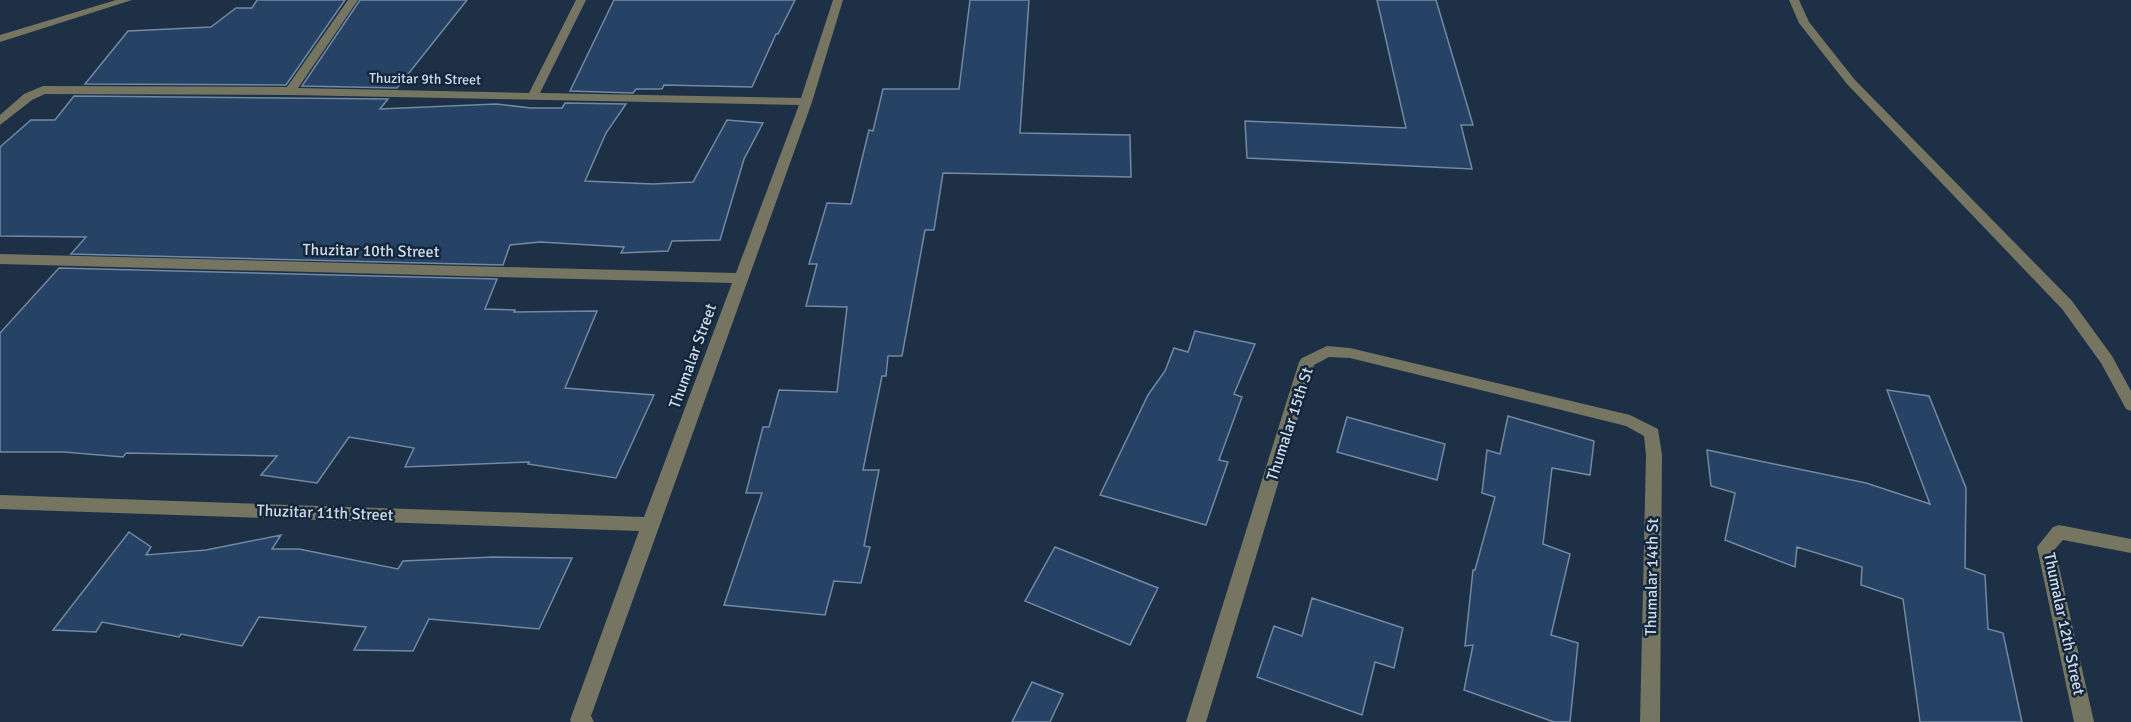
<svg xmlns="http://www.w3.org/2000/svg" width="2131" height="722" viewBox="0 0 2131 722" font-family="Signika,sans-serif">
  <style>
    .building { fill: #264365; stroke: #7389a3; stroke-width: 1.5 }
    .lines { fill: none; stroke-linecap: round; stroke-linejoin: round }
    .minor { fill: #757561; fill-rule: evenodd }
    .labels { text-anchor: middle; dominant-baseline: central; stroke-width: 5; stroke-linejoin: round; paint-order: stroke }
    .far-street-label { font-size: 14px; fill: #cfdbe9; stroke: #13263b }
    .street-label { font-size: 16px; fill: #cfdbe9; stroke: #13263b }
  </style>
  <rect width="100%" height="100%" fill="#1d3046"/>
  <path class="building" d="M257,0H345L286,85L85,84L128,31L211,27L236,8H252Z
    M360,0H467L397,88L302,86Z
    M614,0H795L778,34H776L752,87L664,85L662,89H636L633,93L570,91Z
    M970,0H1029L1020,133L1130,135L1131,177L943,173L934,230H925L902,356H888L886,376H882L863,470H879L864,546L870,547L861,583L834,581L825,615L724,605L762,493H746L763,427H769L779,390L837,392L847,307L806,306L817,264H809L827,203L851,204L869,130L873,131L883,89H959Z
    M1377,0H1436L1473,125H1461L1472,169L1247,158L1245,121L1406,128Z
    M74,96L388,99L380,109L496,104L531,108H562L565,103L626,104L606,133L585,181L653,184L693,182L727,120L763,123L744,159L720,240L672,241L668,251L621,253L624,247L540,242L510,245L503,265L71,254L86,237L0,236V147L31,120H55Z
    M59,268L497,279L485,309L515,310L514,312L597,311L565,388L654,395L616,478L528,464L529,462L405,467L414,448L349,437L317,483L261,475L277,456L126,453L123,457L64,452H0V333Z
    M1195,331L1255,344L1234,394L1242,397L1219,460L1228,462L1206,525L1100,495L1148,395L1165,371L1174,348L1188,352Z
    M1887,390L1929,396L1966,488L1965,568L1985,575L1988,629L2003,633L2022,722H1920L1903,599L1861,585L1862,567L1797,547L1795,567L1725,540L1735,493L1711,486L1707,450L1866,483L1930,504Z
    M1508,416L1594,441L1590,475L1552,468L1543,544L1570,554L1551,635L1578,643L1570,722H1554L1464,690L1473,645L1465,646L1473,570H1475L1495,497L1482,493L1487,450L1500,454Z
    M1347,417L1445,444L1437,480L1337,452Z
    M129,532L151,547L146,555L206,550L281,535L272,549H299L398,569L403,561L493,557L572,558L539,629L429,619L413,651L354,650L366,627L259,617L242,646L181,634L179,637L102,622L96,632L53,630Z
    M1055,547L1158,588L1130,645L1025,601Z
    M1312,598L1403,628L1394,668L1375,662L1362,715L1257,677L1274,626L1302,636Z
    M1032,682L1063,694L1050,722H1012Z"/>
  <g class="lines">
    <path class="minor" d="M116,0H132L0,42V35Z
      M348,0H358L298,88L529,93L576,0H586L540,93L801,98L833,0H843L812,102L591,716L594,722H571L570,720L639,531L0,509V495L644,517L732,283L0,264V254L736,273L799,105L290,95L45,94L32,100L0,125V115L24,94L43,86L287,87Z
      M1789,0H1799L1809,22L1855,80L2072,301L2112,356L2131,391V411L2126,409L2101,363L2062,309L1847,84L1799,23Z
      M1327,346L1350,348L1630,415L1658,429L1662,455L1660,722H1640L1646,455L1644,436L1626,426L1350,358L1329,357L1314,365L1206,722H1186L1299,362L1302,358Z
      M2059,525L2131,539V553L2063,540L2055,549L2094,722H2074L2037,547L2053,527Z"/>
  </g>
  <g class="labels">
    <g class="far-street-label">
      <text transform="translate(425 79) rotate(1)">Thuzitar 9th Street</text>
    </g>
    <g class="street-label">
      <text transform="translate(371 251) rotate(1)">Thuzitar 10th Street</text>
      <text transform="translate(693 356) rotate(-70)">Thumalar Street</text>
      <text transform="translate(1290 424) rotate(-72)">Thumalar 15th St</text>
      <text transform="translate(325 513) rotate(2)">Thuzitar 11th Street</text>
      <text transform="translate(1652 577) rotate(-89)">Thumalar 14th St</text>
      <text transform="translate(2064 624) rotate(78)">Thumalar 12th Street</text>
    </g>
  </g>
</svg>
